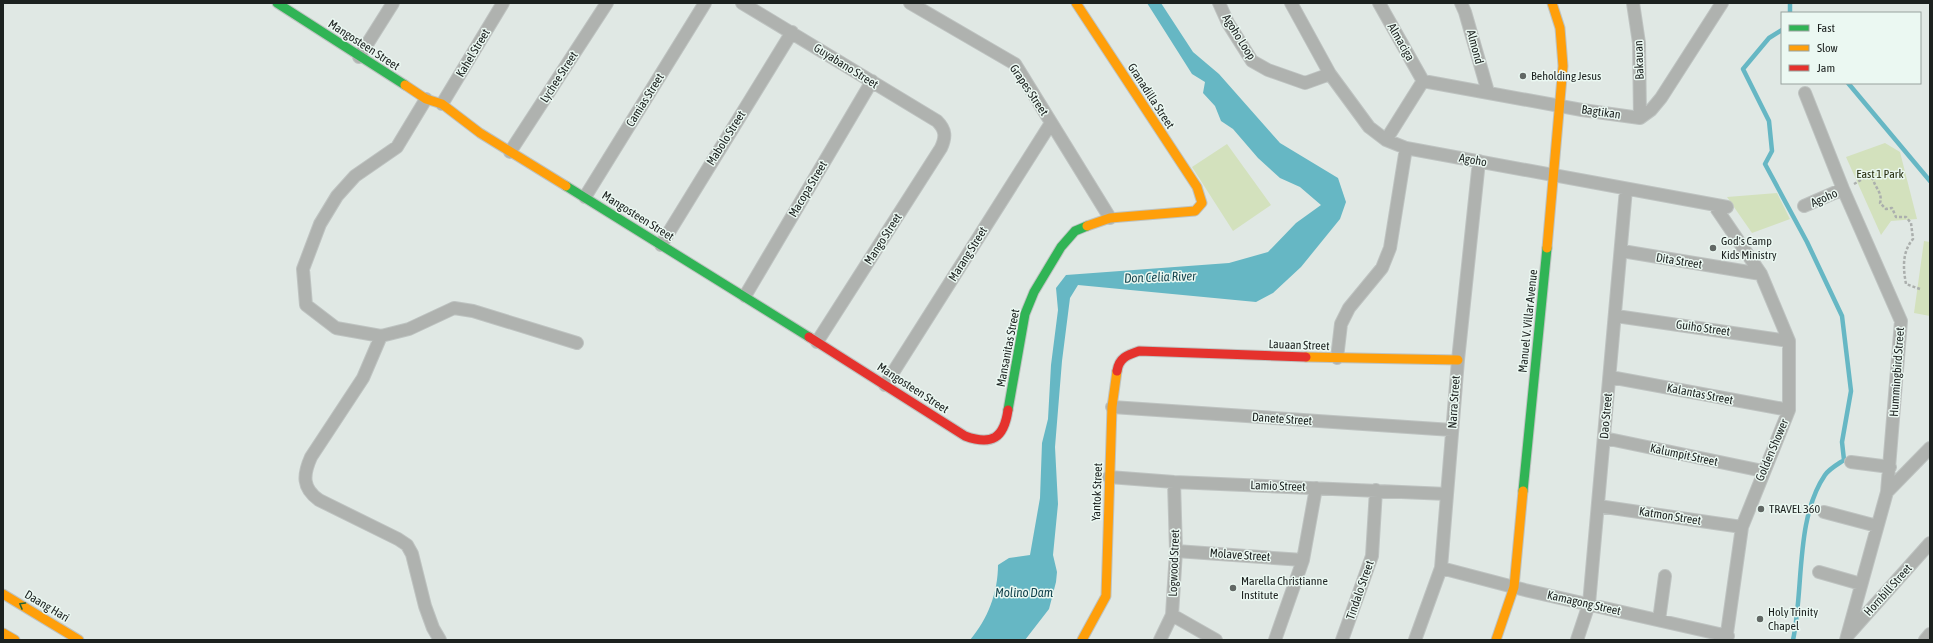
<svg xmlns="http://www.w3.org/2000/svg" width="1933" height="643" viewBox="0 0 1933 643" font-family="'Asap Condensed',sans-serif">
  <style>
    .green { fill: #d3e1bd }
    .water { fill: #66b7c4 }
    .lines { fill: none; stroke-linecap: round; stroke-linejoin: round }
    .stream { stroke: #66b7c4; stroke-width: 4.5 }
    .street-casing { stroke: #bec3c1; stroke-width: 14 }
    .fast-casing { stroke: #bec3c1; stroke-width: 11 }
    .slow-casing { stroke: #bec3c1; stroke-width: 11 }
    .jam-casing { stroke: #bec3c1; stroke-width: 11 }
    .path { stroke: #abafad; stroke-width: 2.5; stroke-dasharray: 3 2; stroke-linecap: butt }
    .street { stroke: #afb2af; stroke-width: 12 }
    .fast { stroke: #30b455; stroke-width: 9 }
    .slow { stroke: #ff9f0a; stroke-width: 9 }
    .jam { stroke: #e5322d; stroke-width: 9 }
    .oneway { stroke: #256337 }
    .poi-dot { fill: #616764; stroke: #ebf8f2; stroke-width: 1.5 }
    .labels { text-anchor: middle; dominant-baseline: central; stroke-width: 3; stroke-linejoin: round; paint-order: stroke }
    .street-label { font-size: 12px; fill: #1c211f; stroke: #ebf8f2 }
    .poi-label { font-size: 12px; fill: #1c211f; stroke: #ebf8f2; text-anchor: start }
    .park-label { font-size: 12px; fill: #252d0d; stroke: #ebf8f2 }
    .water-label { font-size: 13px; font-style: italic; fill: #15454f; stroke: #ebf8f2 }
  </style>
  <rect width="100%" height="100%" fill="#e0e8e4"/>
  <path class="green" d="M1885,143L1900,152L1917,219L1891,221L1881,235L1846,157Z
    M1227,144L1271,205L1233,231L1192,167Z
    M1777,193L1790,219L1752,233L1727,197Z
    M1924,241L1930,242V316L1914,313Z"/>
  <path class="water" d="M1147,3H1161L1193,52L1219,74L1280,143L1338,178L1346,202L1340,219L1301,267L1273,293L1256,302L1078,285L1070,298L1062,361L1055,447L1058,504L1053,555L1057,572L1056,582L1049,609L1025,640H970C988,619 998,592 998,565L1009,558L1030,555L1040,498L1042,443L1048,419L1051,365L1058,310L1056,288L1066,275L1229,263L1268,252L1296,223L1321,205L1300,187L1280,178L1258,158L1233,129L1221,121L1215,106L1203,93L1205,82L1192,74Z"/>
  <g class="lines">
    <path class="stream" d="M1790,13V3
      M1782,30L1769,38L1743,69L1769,121L1772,151L1765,164L1807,242L1842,316L1851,391L1842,442L1844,460C1838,464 1829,469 1825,475C1795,519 1804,589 1793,640
      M1848,83L1930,181"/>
    <defs>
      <path id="street" d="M742,3L937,121C946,130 946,137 941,148L817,342
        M910,3L1015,64L1110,218
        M1219,3L1228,23L1252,61L1268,70L1305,83L1330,74
        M1291,3L1330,74L1369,127L1386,140L1406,148L1727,207
        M1379,3L1423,81
        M1461,3L1465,12L1488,92
        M1633,3L1639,43L1640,118
        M359,57L393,3
        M1423,81L1582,110L1640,118L1651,110L1661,98L1722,3
        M1805,93L1843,189L1901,321L1887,492L1846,640
        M426,99L397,147L355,176L337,196L320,224L303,269L306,305L336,328L381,336L409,329L454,308L473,311L577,343
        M442,104L503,3
        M1386,140L1423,81
        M510,152L607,3
        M585,197L705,3
        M1714,205L1761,274L1789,341V410L1742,527L1726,640
        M1804,206L1843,189
        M661,245L792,32
        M1622,251L1761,274
        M745,296L872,81
        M1616,316L1789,341
        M381,336L363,378L311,457C303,475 302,488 319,500L398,539L407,545L412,554L425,606L433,628L440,640
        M1337,358L1341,324L1349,308L1382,268L1390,248L1406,148
        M1610,377L1789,410
        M885,385L1051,123
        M1112,407L1452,430
        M1604,438L1763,471
        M1851,462L1890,467
        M1109,477L1174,482L1447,494
        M1887,492L1930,448
        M1598,506L1742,527
        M1824,512L1877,526
        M1176,551L1303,560
        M1441,568L1525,590L1728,636
        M1819,572L1861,584
        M1172,615L1216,640
        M1659,620L1665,576
        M1848,635L1930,543
        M1160,640L1172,615L1176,551L1174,482
        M1275,640L1303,560L1316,488
        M1342,640L1372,556L1376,490
        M1415,640L1441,568L1458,360L1479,161
        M1577,640L1589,604L1626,189
        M1925,640L1930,634"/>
      <path id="fast" d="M277,3L405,85
        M566,186L809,337
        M1008,410L1025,314L1034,292L1061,247L1075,231L1087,226
        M1523,491L1547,248"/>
      <path id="slow" d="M1076,3L1197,187L1202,203L1195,211L1110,218L1087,226
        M405,85L426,99L442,104L480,133L566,186
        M1547,248L1563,66L1560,28L1552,3
        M1306,357L1458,360
        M3,594L79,640
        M3,633L15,640
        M1082,640L1106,596L1112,407L1117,371
        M1496,640L1514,587L1523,491"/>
      <path id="jam" d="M809,337L965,436C992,446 1004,438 1008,410
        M1117,371C1119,358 1127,355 1139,351L1306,357"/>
    </defs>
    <use href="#street" class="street-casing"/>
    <use href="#fast" class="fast-casing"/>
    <use href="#slow" class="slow-casing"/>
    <use href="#jam" class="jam-casing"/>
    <path class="path" d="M1854,184L1868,176L1873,179C1875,188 1883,193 1880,203L1886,209L1892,208L1896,217H1906L1911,223L1913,239C1902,252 1903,268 1906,284L1920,289"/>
    <use href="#street" class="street"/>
    <use href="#fast" class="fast"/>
    <use href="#slow" class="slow"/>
    <use href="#jam" class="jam"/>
  </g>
  <defs><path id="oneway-chevron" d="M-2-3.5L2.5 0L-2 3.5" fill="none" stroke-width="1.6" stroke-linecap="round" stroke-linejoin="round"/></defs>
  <use class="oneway" href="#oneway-chevron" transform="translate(22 605) rotate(-150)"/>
  <g class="poi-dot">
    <circle cx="1523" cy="76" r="4"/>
    <circle cx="1713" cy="248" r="4"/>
    <circle cx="1761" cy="509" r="4"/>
    <circle cx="1233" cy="588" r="4"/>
    <circle cx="1760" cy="619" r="4"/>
  </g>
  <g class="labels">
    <g class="street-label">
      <text transform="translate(1239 37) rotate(58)">Agoho Loop</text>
      <text transform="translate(1401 42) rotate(60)">Almaciga</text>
      <text transform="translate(364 45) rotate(33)">Mangosteen Street</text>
      <text transform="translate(1475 47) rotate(75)">Almond</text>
      <text transform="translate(473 53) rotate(-59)">Kahel Street</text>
      <text transform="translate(1639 60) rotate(-92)">Bakauan</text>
      <text transform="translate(846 66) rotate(32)">Guyabano Street</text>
      <text transform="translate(559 77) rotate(-57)">Lychee Street</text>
      <text transform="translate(1029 90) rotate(56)">Grapes Street</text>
      <text transform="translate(1151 96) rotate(57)">Granadilla Street</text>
      <text transform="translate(645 100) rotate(-58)">Camias Street</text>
      <text transform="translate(1601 112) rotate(8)">Bagtikan</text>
      <text transform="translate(726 138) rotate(-58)">Mabolo Street</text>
      <text transform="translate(1473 160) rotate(10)">Agoho</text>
      <text transform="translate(808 189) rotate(-59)">Macopa Street</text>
      <text transform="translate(1824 198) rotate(-24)">Agoho</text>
      <text transform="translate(638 216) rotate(32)">Mangosteen Street</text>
      <text transform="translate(883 239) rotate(-57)">Mango Street</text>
      <text transform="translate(968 254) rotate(-58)">Marang Street</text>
      <text transform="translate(1679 261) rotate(9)">Dita Street</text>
      <text transform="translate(1528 321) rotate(-84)">Manuel V. Villar Avenue</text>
      <text transform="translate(1703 328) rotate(8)">Guiho Street</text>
      <text transform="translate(1299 345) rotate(2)">Lauaan Street</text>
      <text transform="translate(1008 348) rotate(-79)">Mansanitas Street</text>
      <text transform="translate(1897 372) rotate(-86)">Hummingbird Street</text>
      <text transform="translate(913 388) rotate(33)">Mangosteen Street</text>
      <text transform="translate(1700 394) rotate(11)">Kalantas Street</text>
      <text transform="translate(1454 402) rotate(-86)">Narra Street</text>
      <text transform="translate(1606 416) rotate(-85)">Dao Street</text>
      <text transform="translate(1282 419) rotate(4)">Danete Street</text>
      <text transform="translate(1772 450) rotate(-67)">Golden Shower</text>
      <text transform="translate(1684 455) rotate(12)">Kalumpit Street</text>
      <text transform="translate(1278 486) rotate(2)">Lamio Street</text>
      <text transform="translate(1097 492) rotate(-88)">Yantok Street</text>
      <text transform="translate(1670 516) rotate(9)">Katmon Street</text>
      <text transform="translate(1240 555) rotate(4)">Molave Street</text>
      <text transform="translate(1174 563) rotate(-88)">Logwood Street</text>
      <text transform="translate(1360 590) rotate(-71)">Tindalo Street</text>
      <text transform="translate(1888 590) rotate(-48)">Hornbill Street</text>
      <text transform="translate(1584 603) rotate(13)">Kamagong Street</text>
      <text transform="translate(47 606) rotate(31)">Daang Hari</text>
    </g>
    <g class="poi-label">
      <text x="1531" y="76">Beholding Jesus</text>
      <text x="1721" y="241">God's Camp<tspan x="1721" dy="14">Kids Ministry</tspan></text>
      <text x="1769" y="509">TRAVEL 360</text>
      <text x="1241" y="581">Marella Christianne<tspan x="1241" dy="14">Institute</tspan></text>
      <text x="1768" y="612">Holy Trinity<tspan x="1768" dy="14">Chapel</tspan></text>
    </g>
    <g class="park-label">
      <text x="1880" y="174">East 1 Park</text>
    </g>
    <g class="water-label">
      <text transform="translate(1160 277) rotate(-2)">Don Celia River</text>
      <text x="1024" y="592">Molino Dam</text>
    </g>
  </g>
  <rect width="1933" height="643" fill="none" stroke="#1c211f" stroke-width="8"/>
  <rect x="1781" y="12" width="140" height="72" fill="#ebf8f2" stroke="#98a29e"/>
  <rect x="1789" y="25" width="20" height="6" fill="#30b455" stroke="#98a29e"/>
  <text x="1817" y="32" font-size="12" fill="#1c211f">Fast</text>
  <rect x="1789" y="45" width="20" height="6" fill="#ff9f0a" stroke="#98a29e"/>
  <text x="1817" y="52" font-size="12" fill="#1c211f">Slow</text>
  <rect x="1789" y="65" width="20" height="6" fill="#e5322d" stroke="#98a29e"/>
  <text x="1817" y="72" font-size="12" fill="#1c211f">Jam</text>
</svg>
